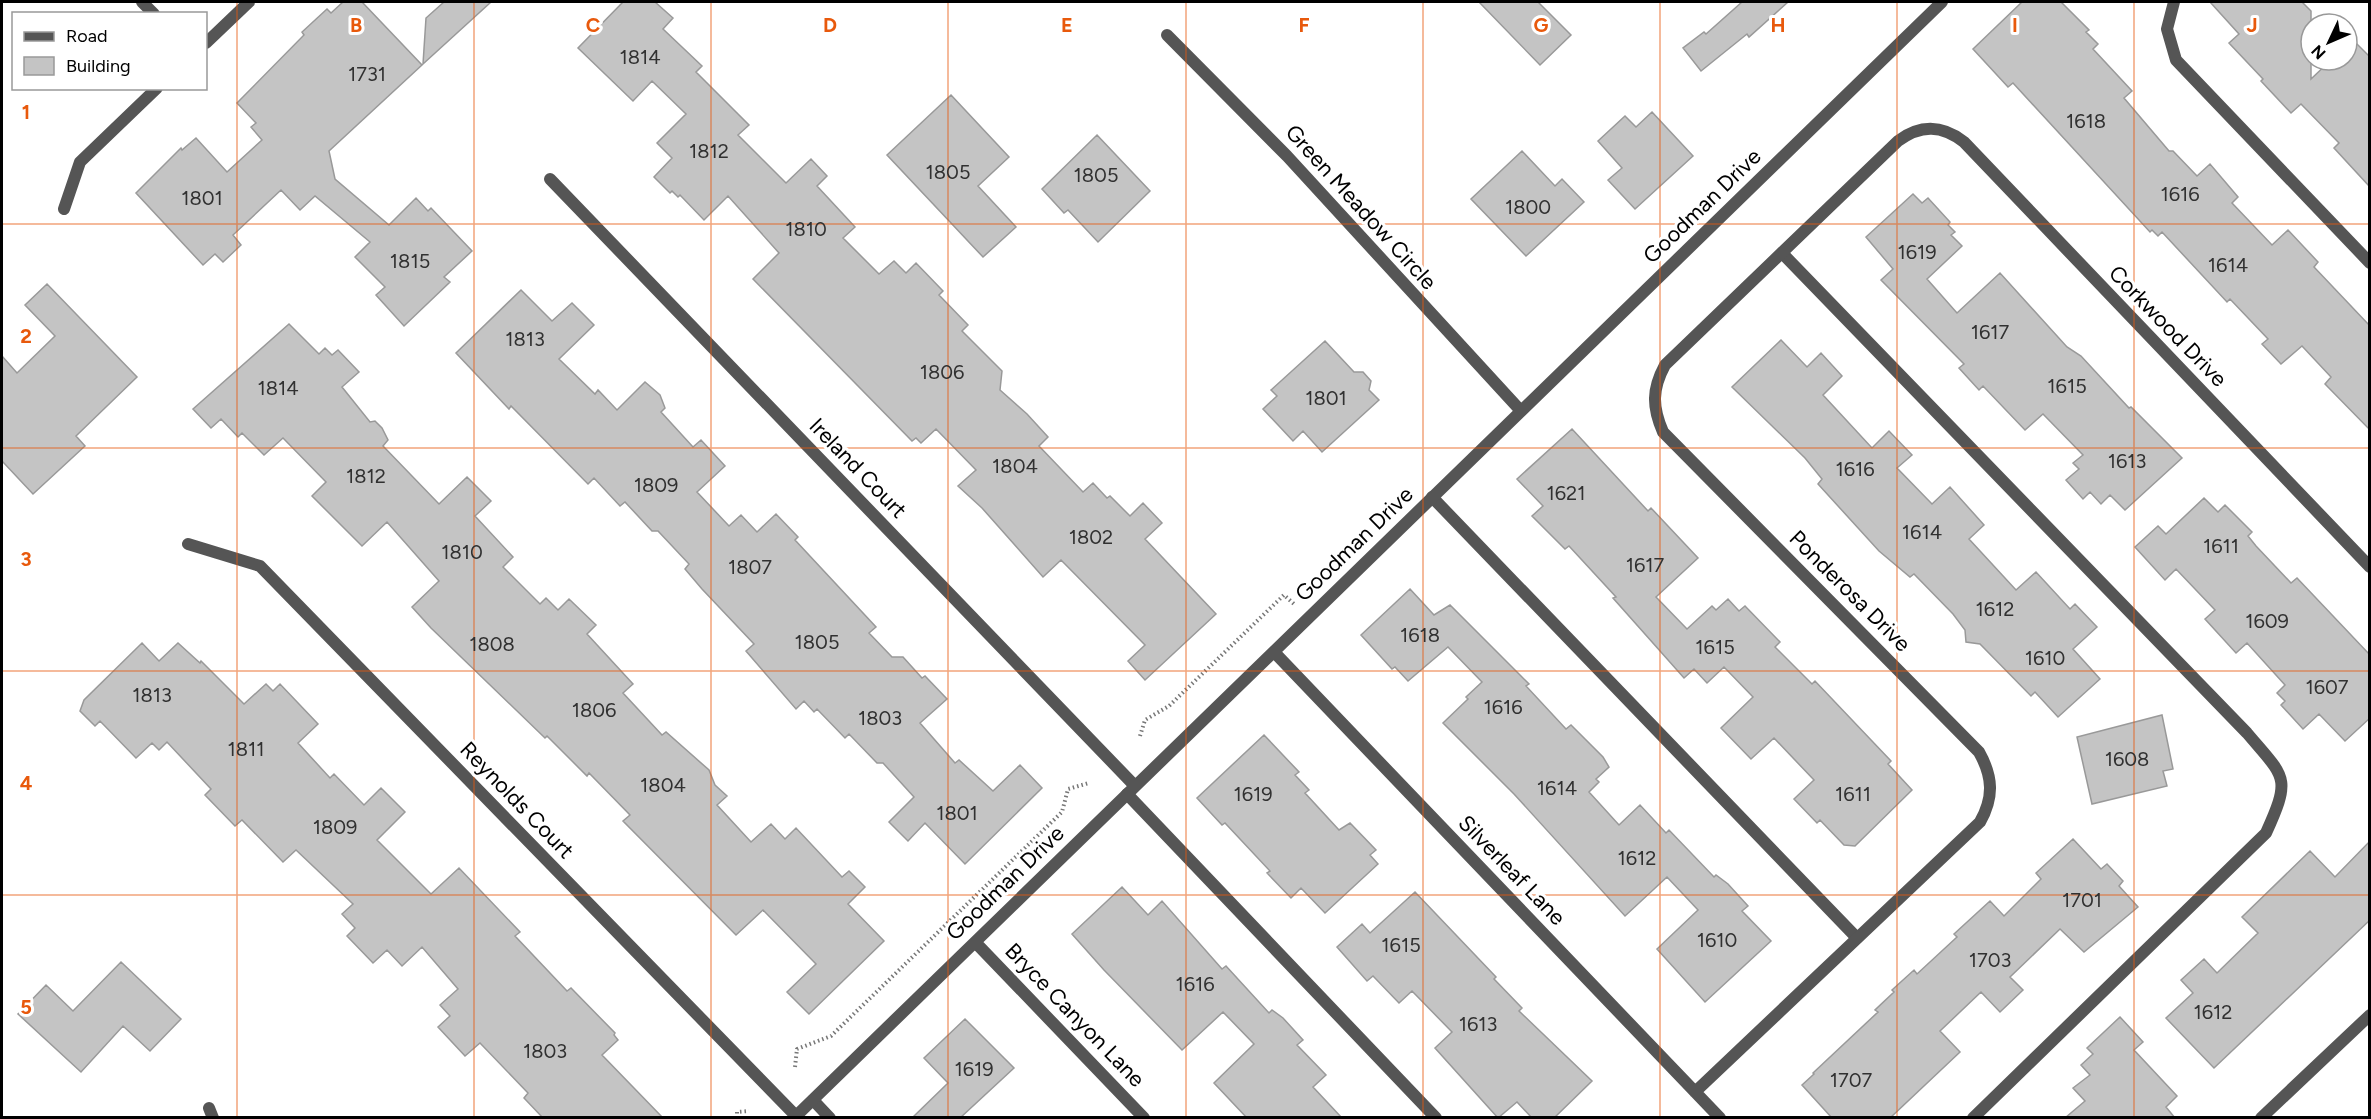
<svg xmlns="http://www.w3.org/2000/svg" width="2371" height="1119" viewBox="0 0 2371 1119" font-family="Figtree,sans-serif">
  <style>
    .building { fill: #c4c4c4; stroke: #999; stroke-width: 1.5 }
    .lines { fill: none; stroke-linecap: round; stroke-linejoin: round }
    .path { stroke: #777; stroke-width: 4; stroke-dasharray: 1.5 3; stroke-linecap: butt }
    .lane { stroke: #555; stroke-width: 12 }
    .street { stroke: #555; stroke-width: 12 }
    .grid { fill: none; stroke: #e8590c; stroke-width: 1.5; stroke-opacity: 0.55 }
    .labels { text-anchor: middle; dominant-baseline: central; stroke-width: 6; stroke-linejoin: round; paint-order: stroke }
    .number-label { font-size: 20px; fill: #313131 }
    .street-label { font-size: 22px; fill: #000; stroke: #fff }
    .grid-label { font-size: 20px; text-anchor: middle; font-weight: bold; fill: #e8590c; stroke: #fff; stroke-width: 6; stroke-linejoin: round; paint-order: stroke }
  </style>
  <rect width="100%" height="100%" fill="#fff"/>
  <path class="building" d="M343,2H362L422,65L329,151L335,179L389,225L416,198L428,211L431,208L472,251L444,277L450,282L404,326L376,295L385,287L355,257L370,242L315,196L300,210L281,190L233,235L241,245L223,262L215,254L203,265L136,193L181,148L182,150L196,138L227,172L262,140L251,127L256,123L237,103L304,35L302,32L327,9L331,13Z
    M444,2H491L423,64L426,18Z
    M623,2H655L673,18L663,29L702,66L696,72L749,125L738,135L786,183L811,159L827,176L817,186L855,227L843,238L879,274L894,261L906,273L916,263L943,291L939,295L968,325L962,331L1002,371L1000,390L1027,414L1048,437L1039,446L1083,492L1093,483L1107,498L1110,496L1130,516L1143,503L1162,523L1145,539L1216,614L1145,680L1128,661L1145,645L1061,560L1043,577L982,508L958,486L976,470L936,429L921,443L916,438L912,441L753,279L779,253L728,196L704,220L680,195L678,197L672,191L670,193L654,177L672,158L657,143L686,114L652,81L633,101L578,48Z
    M1479,2H1538L1571,35L1540,65Z
    M1742,2H1788L1749,37L1747,34L1701,71L1683,48L1704,32L1706,34Z
    M2022,2H2061L2089,30L2086,32L2098,44L2093,49L2132,91L2124,98L2169,151H2173L2197,176L2210,164L2238,197L2232,203L2272,245L2288,230L2318,262L2314,267L2370,326V430L2325,384L2331,377L2302,346L2281,364L2262,344L2268,339L2230,299L2227,302L2162,232L2158,236L2152,230L2150,232L2013,83L2008,87L1973,49Z
    M2210,2H2302L2311,11V79L2331,60H2347V44L2352,39L2370,57V187L2334,148L2339,143L2301,104L2291,113L2261,81L2263,79L2229,43L2239,34Z
    M951,95L1009,157L978,186L1016,227L983,257L887,155Z
    M1652,112L1693,156L1635,209L1608,180L1622,168L1598,141L1625,116L1636,127Z
    M1097,135L1150,191L1098,242L1068,210L1064,213L1042,189Z
    M1522,151L1555,186L1562,179L1584,202L1526,256L1471,199Z
    M1913,194L1922,203L1928,198L1950,222L1948,225L1955,232L1951,235L1962,246L1927,279L1957,313L2000,273L2067,347L2081,356L2129,408L2131,407L2182,458L2125,510L2110,495L2101,504L2090,492L2083,499L2066,480L2079,469L2073,463L2083,455L2043,414L2025,430L1983,386L1979,390L1959,368L1964,364L1881,280L1893,269L1866,237Z
    M47,284L137,377L76,436L85,446L33,494L2,461V356L17,373L55,336L25,305Z
    M521,290L552,321L572,303L594,325L559,359L595,394L598,390L617,410L645,382L660,395L665,408L661,412L693,447L701,440L725,466L697,492L729,526L741,515L757,532L776,514L798,537L795,540L876,627L869,633L892,657H903L922,678L925,676L947,699L920,723L955,763L959,760L993,791L1020,765L1042,788L965,864L925,823L908,841L889,822L914,797L883,763H877L849,734L845,738L817,709L814,712L804,701L796,709L746,651L754,644L702,589L685,569L689,564L658,531H652L625,502L620,506L594,478L588,484L511,406L509,409L456,353Z
    M289,324L319,354L325,348L332,355L338,350L359,372L342,387L370,422L375,421L382,428L388,440L383,446L439,504L467,477L491,501L475,516L513,557L503,567L540,604L546,598L558,610L569,599L596,625L587,634L633,684L623,693L662,735L666,732L709,770L715,785L727,796L717,805L751,842L771,824L785,839L796,828L842,877L849,871L865,887L848,904L884,941L809,1014L787,992L816,964L763,910L736,935L623,821L630,815L589,773L587,776L547,736L545,738L431,628L412,607L439,581L387,522L362,546L312,496L326,482L283,438L264,455L242,433L238,437L221,419L211,428L193,409Z
    M1781,340L1807,367L1821,353L1842,376L1823,395L1872,448L1889,431L1912,455L1897,468L1932,504L1950,487L1984,525L1969,539L2016,590L2036,572L2070,609L2075,604L2097,627L2073,649L2100,679L2058,717L2035,692L2031,696L1980,644L1966,642L1965,630L1953,614L1914,574L1910,577L1879,551L1818,484L1822,479L1805,458L1732,387Z
    M1325,341L1354,372H1363L1371,381L1369,390L1379,400L1322,452L1303,431L1293,441L1263,409L1277,396L1271,390Z
    M1572,429L1648,511L1651,508L1698,558L1656,597L1687,629L1712,606L1716,610L1728,599L1739,611L1745,606L1780,642L1775,647L1812,684L1815,681L1891,761L1888,764L1912,790L1855,846L1844,845L1820,820L1817,823L1794,799L1814,780L1774,738L1751,759L1721,728L1753,697L1724,667L1707,683L1694,669L1684,678L1613,598L1616,597L1569,546L1565,549L1532,516L1543,506L1517,479Z
    M2204,498L2218,512L2225,505L2252,532L2248,536L2256,546L2291,583L2297,578L2370,655V718L2345,741L2319,714L2303,729L2281,705L2285,701L2277,693L2285,685L2247,643L2236,653L2205,619L2215,610L2176,569L2165,580L2135,547L2158,526L2166,534Z
    M1410,589L1434,615L1450,605L1529,684L1526,686L1566,729L1571,725L1603,757L1609,767L1596,779L1599,782L1589,792L1619,825L1640,805L1666,833L1669,830L1714,877L1716,875L1728,884L1748,906L1742,911L1771,941L1705,1002L1657,949L1698,910L1667,877L1625,916L1514,794L1443,723L1468,699L1466,697L1482,682L1448,647L1408,681L1395,667L1392,669L1361,635Z
    M142,643L159,661L178,643L200,663L201,661L244,704L266,684L273,691L280,684L318,724L298,743L330,778L334,774L364,805L381,788L405,812L377,840L431,894L459,868L520,932L515,936L567,991L571,988L615,1033L614,1035L618,1040L602,1055L663,1118H543L524,1098L528,1093L480,1043L465,1056L438,1027L450,1016L440,1005L458,989L422,947L402,966L387,950L373,963L347,936L355,928L342,914L353,904L296,850L283,862L242,820L235,826L205,795L211,789L167,742L159,750L152,743L136,758L100,721L95,726L80,711L84,700Z
    M2162,715L2173,769L2163,771L2167,786L2092,804L2077,737Z
    M1264,735L1299,772L1295,775L1309,790L1305,793L1339,830L1350,823L1376,850L1370,855L1378,864L1325,913L1301,888L1291,898L1267,873L1270,871L1225,823L1222,825L1197,798Z
    M2073,839L2101,869L2107,864L2123,881L2119,886L2138,907L2084,952L2060,929L2010,977L2023,990L2000,1012L1981,992L1940,1031L1960,1052L1890,1118H1832L1802,1085L1814,1074L1813,1073L1878,1012L1875,1010L1894,992L1892,990L1914,970L1917,974L1957,937L1954,934L1990,901L2004,916L2041,879L2036,873Z
    M2370,841V920L2214,1068L2166,1018L2193,993L2181,980L2204,959L2217,973L2258,933L2242,917L2310,851L2335,877Z
    M1122,887L1148,915L1162,901L1222,969L1226,966L1269,1013L1272,1010L1283,1018L1303,1040L1297,1045L1326,1075L1313,1087L1342,1118H1247L1214,1083L1254,1044L1223,1012L1182,1050L1104,970L1072,934Z
    M1415,892L1496,977L1494,979L1522,1008L1519,1011L1592,1081L1554,1118H1532L1517,1102L1498,1118L1435,1048L1452,1032L1412,991L1399,1003L1373,976L1367,981L1337,947L1362,924L1370,933Z
    M121,962L181,1019L150,1051L123,1026L81,1072L18,1014L46,985L73,1011Z
    M2120,1017L2143,1042L2134,1050L2177,1096L2166,1107L2175,1118H2065L2085,1101L2073,1088L2090,1075L2081,1065L2093,1054L2087,1048Z
    M965,1019L1014,1068L960,1118H912L948,1083L924,1058Z"/>
  <g class="lines">
    <path class="path" d="M1140,736L1145,720L1169,706L1284,595L1294,604
      M795,1067L797,1049L831,1036L1062,812L1068,789L1089,783
      M737,1118V1112L749,1111"/>
    <path class="lane" d="M2174,2L2167,29L2176,60L2370,263
      M1782,253L2247,733C2285,778 2292,776 2266,833L1973,1118
      M1432,497L1857,938
      M1127,794L1436,1118
      M813,1100L830,1118
      M209,1108L213,1118"/>
    <path class="street" d="M142,2L154,14
      M1167,35L1287,156L1521,411
      M206,43L249,2
      M550,179L1135,786
      M64,209L80,162L157,88
      M188,544L260,566L796,1116
      M1274,652L1720,1118
      M975,942L1144,1118
      M1695,1092L1980,822C1994,797 1993,777 1979,752L1663,432C1652,407 1652,389 1665,365L1898,141C1921,124 1942,125 1964,142L2370,567
      M794,1118L1942,2
      M2261,1118L2370,1015"/>
  </g>
  <path class="grid" d="M237,2V1118M474,2V1118M711,2V1118M948,2V1118M1186,2V1118M1423,2V1118M1660,2V1118M1897,2V1118M2134,2V1118M2,224H2370M2,448H2370M2,671H2370M2,895H2370"/>
  <g class="labels">
    <g class="number-label">
      <text x="640" y="57">1814</text>
      <text x="367" y="74">1731</text>
      <text x="2086" y="121">1618</text>
      <text x="709" y="151">1812</text>
      <text x="948" y="172">1805</text>
      <text x="1096" y="175">1805</text>
      <text x="2180" y="194">1616</text>
      <text x="202" y="198">1801</text>
      <text x="1528" y="207">1800</text>
      <text x="806" y="229">1810</text>
      <text x="1917" y="252">1619</text>
      <text x="410" y="261">1815</text>
      <text x="2228" y="265">1614</text>
      <text x="1990" y="332">1617</text>
      <text x="525" y="339">1813</text>
      <text x="942" y="372">1806</text>
      <text x="2067" y="386">1615</text>
      <text x="278" y="388">1814</text>
      <text x="1326" y="398">1801</text>
      <text x="2127" y="461">1613</text>
      <text x="1015" y="466">1804</text>
      <text x="1855" y="469">1616</text>
      <text x="366" y="476">1812</text>
      <text x="656" y="485">1809</text>
      <text x="1566" y="493">1621</text>
      <text x="1922" y="532">1614</text>
      <text x="1091" y="537">1802</text>
      <text x="2221" y="546">1611</text>
      <text x="462" y="552">1810</text>
      <text x="1645" y="565">1617</text>
      <text x="750" y="567">1807</text>
      <text x="1995" y="609">1612</text>
      <text x="2267" y="621">1609</text>
      <text x="1420" y="635">1618</text>
      <text x="817" y="642">1805</text>
      <text x="492" y="644">1808</text>
      <text x="1715" y="647">1615</text>
      <text x="2045" y="658">1610</text>
      <text x="2327" y="687">1607</text>
      <text x="152" y="695">1813</text>
      <text x="1503" y="707">1616</text>
      <text x="594" y="710">1806</text>
      <text x="880" y="718">1803</text>
      <text x="246" y="749">1811</text>
      <text x="2127" y="759">1608</text>
      <text x="663" y="785">1804</text>
      <text x="1557" y="788">1614</text>
      <text x="1253" y="794">1619</text>
      <text x="1853" y="794">1611</text>
      <text x="957" y="813">1801</text>
      <text x="335" y="827">1809</text>
      <text x="1637" y="858">1612</text>
      <text x="2082" y="900">1701</text>
      <text x="1717" y="940">1610</text>
      <text x="1401" y="945">1615</text>
      <text x="1990" y="960">1703</text>
      <text x="1195" y="984">1616</text>
      <text x="2213" y="1012">1612</text>
      <text x="1478" y="1024">1613</text>
      <text x="545" y="1051">1803</text>
      <text x="974" y="1069">1619</text>
      <text x="1851" y="1080">1707</text>
    </g>
    <g class="street-label">
      <text transform="translate(1702 206) rotate(-44)">Goodman Drive</text>
      <text transform="translate(1361 207) rotate(48)">Green Meadow Circle</text>
      <text transform="translate(2168 326) rotate(46)">Corkwood Drive</text>
      <text transform="translate(858 468) rotate(46)">Ireland Court</text>
      <text transform="translate(1354 544) rotate(-44)">Goodman Drive</text>
      <text transform="translate(1850 591) rotate(45)">Ponderosa Drive</text>
      <text transform="translate(517 800) rotate(46)">Reynolds Court</text>
      <text transform="translate(1512 870) rotate(46)">Silverleaf Lane</text>
      <text transform="translate(1005 883) rotate(-44)">Goodman Drive</text>
      <text transform="translate(1075 1015) rotate(46)">Bryce Canyon Lane</text>
    </g>
  </g>
  <g class="grid-label">
    <text x="356" y="32">B</text>
    <text x="593" y="32">C</text>
    <text x="830" y="32">D</text>
    <text x="1067" y="32">E</text>
    <text x="1304" y="32">F</text>
    <text x="1541" y="32">G</text>
    <text x="1778" y="32">H</text>
    <text x="2015" y="32">I</text>
    <text x="2252" y="32">J</text>
    <text x="26" y="119">1</text>
    <text x="26" y="343">2</text>
    <text x="26" y="566">3</text>
    <text x="26" y="790">4</text>
    <text x="26" y="1014">5</text>
  </g>
  <rect width="2371" height="1119" fill="none" stroke="#000000" stroke-width="6"/>
  <rect x="12" y="12" width="195" height="78" fill="#ffffff" stroke="#999999" stroke-width="1.5"/>
  <rect x="24" y="32" width="30" height="9" fill="#555555" stroke="#999999" stroke-width="1.5"/>
  <text x="66" y="42" font-size="18" fill="#000000">Road</text>
  <rect x="24" y="57" width="30" height="18" fill="#c4c4c4" stroke="#999999" stroke-width="1.5"/>
  <text x="66" y="72" font-size="18" fill="#000000">Building</text>
  <g transform="translate(2329 42) rotate(226)"><circle r="28" fill="#ffffff" stroke="#999999" stroke-width="1.5"/>
  <path d="M0-4.5L10 22L0 15L-10 22Z" fill="#000000"/>
  <text y="-9" font-size="16" font-weight="bold" text-anchor="middle" fill="#000000">N</text>
  </g>
</svg>
